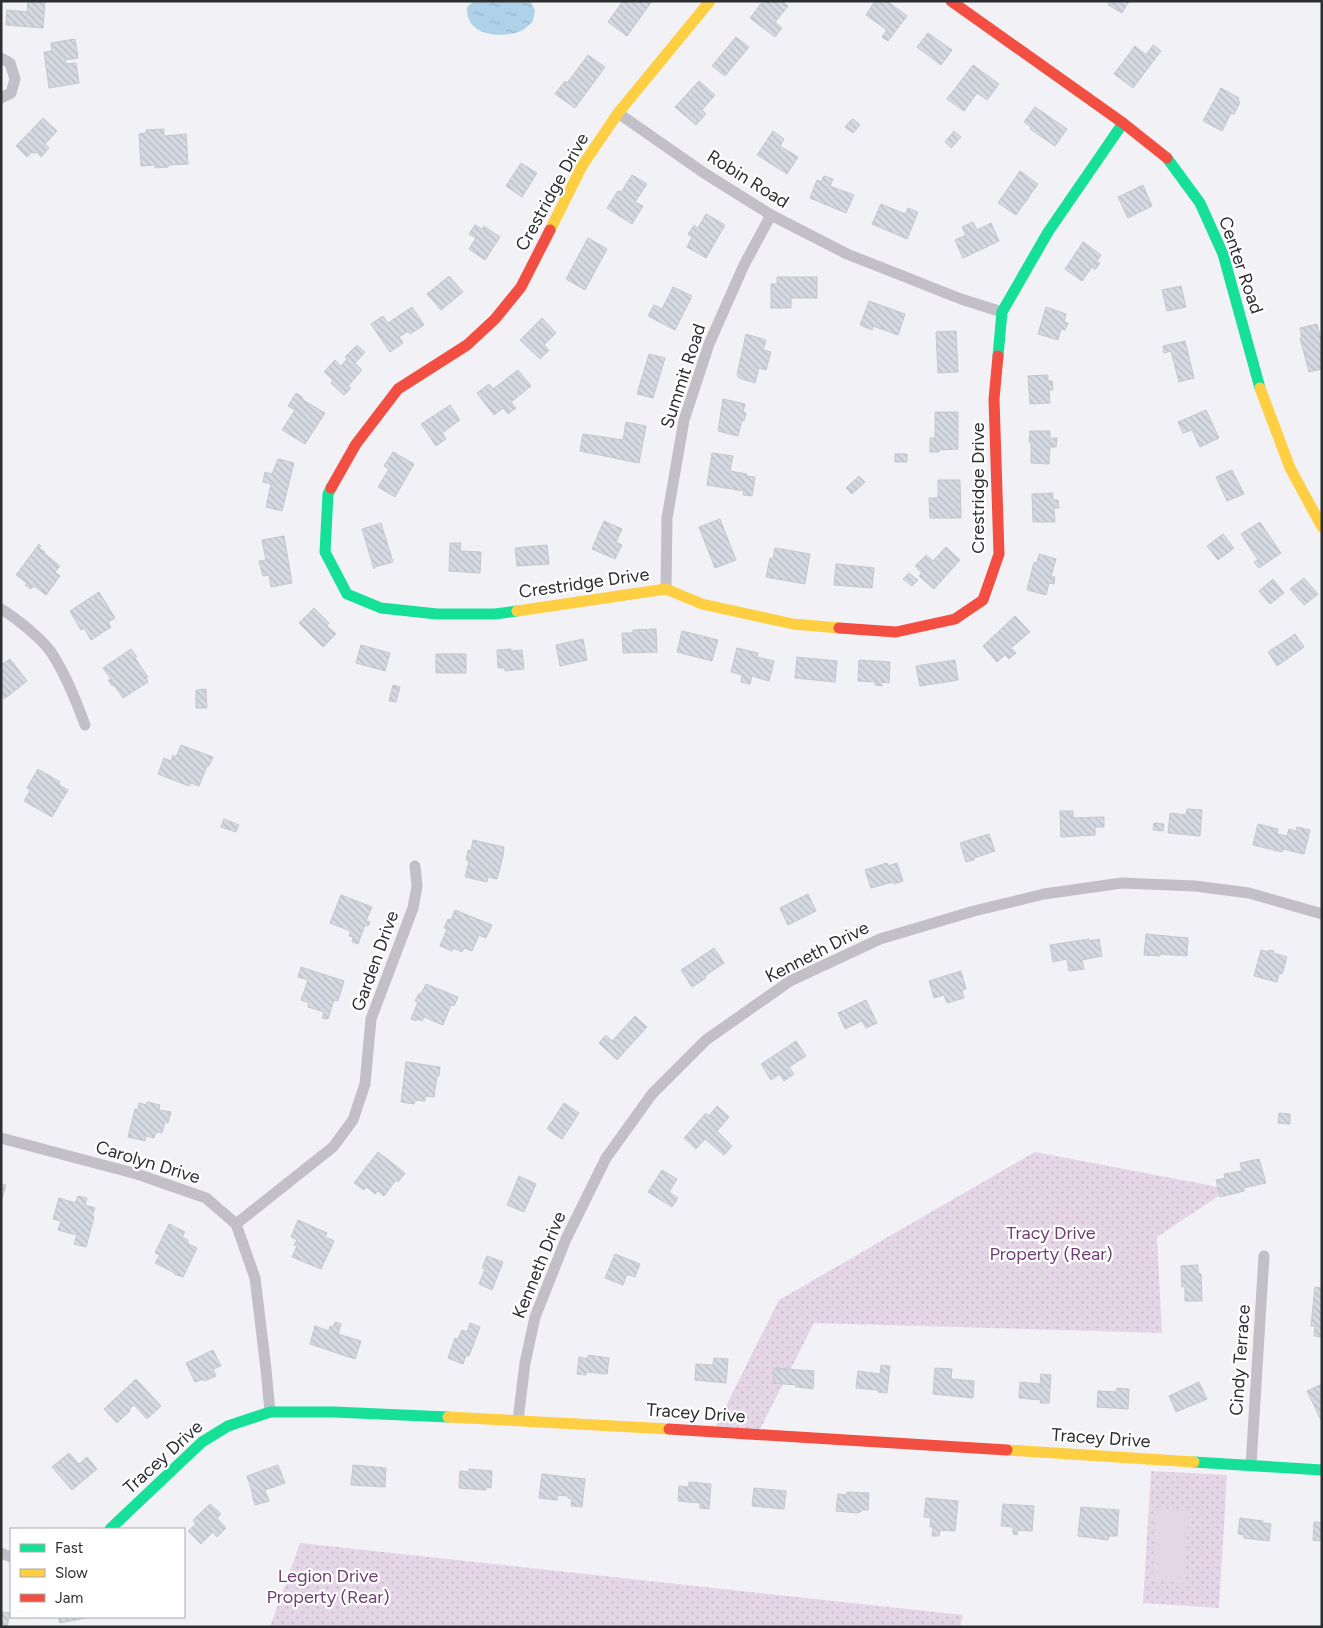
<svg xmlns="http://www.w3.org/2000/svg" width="1323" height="1628" viewBox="0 0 1323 1628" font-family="Figtree,sans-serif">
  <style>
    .park { fill: url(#park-dots) }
    .garden { fill: #e4d6e7 }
    .water { fill: url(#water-ripples) }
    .building { fill: url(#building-back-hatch); stroke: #c7c7ca }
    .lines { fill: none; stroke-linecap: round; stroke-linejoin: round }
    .street { stroke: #c2bfc6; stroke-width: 11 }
    .fast { stroke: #16e098; stroke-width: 11 }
    .slow { stroke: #ffcf43; stroke-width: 11 }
    .jam { stroke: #f24e42; stroke-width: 11 }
    .labels { text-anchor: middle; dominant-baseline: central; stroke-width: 4.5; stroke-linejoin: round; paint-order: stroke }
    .street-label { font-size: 18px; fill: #2d2e30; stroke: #fff }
    .park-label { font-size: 18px; fill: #6e3f71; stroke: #fff }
  </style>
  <defs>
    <pattern id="park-dots" width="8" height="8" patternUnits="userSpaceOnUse" patternTransform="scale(1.25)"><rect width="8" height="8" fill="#e4d6e7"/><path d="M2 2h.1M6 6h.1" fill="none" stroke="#c4b8c6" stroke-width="1.8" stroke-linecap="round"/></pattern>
    <pattern id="water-ripples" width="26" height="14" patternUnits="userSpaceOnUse" patternTransform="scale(1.25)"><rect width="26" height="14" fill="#afd2e8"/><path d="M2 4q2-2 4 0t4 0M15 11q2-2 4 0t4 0" fill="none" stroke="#97b5c7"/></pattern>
    <pattern id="building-back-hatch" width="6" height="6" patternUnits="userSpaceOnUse" patternTransform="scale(1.25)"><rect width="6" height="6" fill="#d5d9e2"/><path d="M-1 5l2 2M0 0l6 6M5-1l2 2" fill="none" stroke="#b7bbc2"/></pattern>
  </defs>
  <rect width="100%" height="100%" fill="#f2f2f6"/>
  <path class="park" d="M1035,1152L1229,1189L1157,1237L1162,1333L814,1323L758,1433L714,1430L779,1300Z
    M1151,1471L1227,1475L1219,1608L1143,1603Z
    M300,1543L963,1615L960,1627H270Z"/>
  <path class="garden" d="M1157,1508L1189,1510L1184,1583L1152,1580Z"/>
  <path class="water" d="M474,1H530L535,10L533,21C529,25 525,29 521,31C500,39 465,36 467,7Z"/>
  <path class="building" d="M28,1H45L43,28L6,25L7,10L27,12Z
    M623,1H652L627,36L608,22Z
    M763,1H782L788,6L775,22L782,28L775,37L750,18Z
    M875,1H887L907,16L888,41L882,37L887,30L866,15Z
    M1110,1H1129L1122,13L1108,5Z
    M928,33L952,50L941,65L917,47Z
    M736,37L749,47L725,76L712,66Z
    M75,39L78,58L65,60L66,64L76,63L79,83L49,88L44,52L52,51L51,43Z
    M1153,45L1161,51L1133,88L1114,74L1135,46L1146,55Z
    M588,55L605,67L575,108L555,94L565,81L567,83Z
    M973,65L999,84L987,100L977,93L964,111L947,99Z
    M699,81L715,95L702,110L706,114L696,125L675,107Z
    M1221,88L1239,98L1238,100L1240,102L1234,114L1231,113L1222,131L1203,121Z
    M1035,107L1067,129L1055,146L1030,129L1031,127L1024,122Z
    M43,118L57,131L45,144L49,148L41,157L36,152L34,154L32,152L27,157L16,146Z
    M853,119L860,125L853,133L845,127L851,120Z
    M164,129V136L186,134L188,164L169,165L168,167L155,168V165L141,166L139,134L146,133V130Z
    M773,131L784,139L780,146L798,157L787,174L757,155Z
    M954,131L961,137L951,148L945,142Z
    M521,163L537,173L522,197L506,186Z
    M1020,171L1038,184L1016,215L998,203Z
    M632,175L647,184L635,202L643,206L632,224L607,208L618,191L621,192Z
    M824,176L833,179L830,186L854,195L846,213L810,198L817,180L821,182Z
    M1143,185L1152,206L1128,218L1118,197Z
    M881,204L905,214L908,208L918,212L907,239L872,224Z
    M706,214L725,225L706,258L687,247L692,237L688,234L694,225L698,228Z
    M973,222L977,230L991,223L999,241L963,258L955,240L966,235L962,227Z
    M475,225L482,229L484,226L500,237L485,260L469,249L476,238L469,234Z
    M588,238L607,249L585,290L566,279Z
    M1083,242L1101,255L1097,261L1100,263L1095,270L1092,267L1082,281L1065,269Z
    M449,276L463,292L441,310L427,294Z
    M777,277H817V298H791V308H771V284H777Z
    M1181,286L1186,307L1167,311L1162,290Z
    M673,287L692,296L675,330L648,316L654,305L662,309Z
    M869,301L905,314L898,335L873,326L872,330L860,325Z
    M412,307L424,325L410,334L408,331L399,337L403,343L390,352L371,324L383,316L388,323Z
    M1046,307L1066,314L1064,322L1068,323L1065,330L1061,329L1058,340L1038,334Z
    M542,318L556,333L544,345L549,350L540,359L520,340Z
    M1317,324L1322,343V345L1320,346L1322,352V369L1309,372L1300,338H1302L1300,328Z
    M956,331L958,372L938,373L936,332Z
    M746,334L766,340L763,350L771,352L766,370L759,368L755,383L739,378L737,375Z
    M1185,341L1194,378L1179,382L1171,351L1164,353L1163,346Z
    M357,345L365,352L355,363L362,370L348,386L351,388L344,395L331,383L333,380L324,372L335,360L341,366L347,359L345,357Z
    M649,354L665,358L653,398L637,394Z
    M518,370L531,386L511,402L516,408L508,414L503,408L494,415L477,393L489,384L493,389Z
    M1048,375V381H1052L1053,390H1049L1050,403L1030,404L1028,376Z
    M296,393L302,397L303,400L325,413L305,444L282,430L295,410L288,406Z
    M723,399L745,404L743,412L746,413L744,421L742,420L738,436L718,431Z
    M450,405L460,420L442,433L446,439L436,446L421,424Z
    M1206,410L1219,438L1200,447L1192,430L1183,433L1178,422Z
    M935,412H958V449L939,450V452H930V438H935Z
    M626,422L646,426L639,463L580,451L583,434L623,440Z
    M1030,431H1050V438H1057L1056,447H1050L1049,464L1031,463V442H1029Z
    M393,452L414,464L395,497L378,487L389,469L384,466Z
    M712,453L733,456L730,471L747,474L746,476L755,477L752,496L743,495L744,491L707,485Z
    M895,454H907V462H895Z
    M278,459L294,463L282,511L266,507L271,484L263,482L265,472L272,474Z
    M1232,470L1244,494L1227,501L1216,477Z
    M859,476L865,482L852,494L846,488Z
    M938,480H960L961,518H930L929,498H938Z
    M1053,493V500H1058L1059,508H1054L1055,522H1033L1032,494Z
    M720,519L736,560L715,568L699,527Z
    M604,521L622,529L616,542L622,545L615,559L592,549Z
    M1260,522L1281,553L1259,568L1254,562L1258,560L1241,534Z
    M381,523L393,562L375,567L374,569L362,529Z
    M1223,534L1234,548L1218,560L1207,546Z
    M284,536L292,583L271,587L269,575L263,576L259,561L266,560L262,540Z
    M450,543H461L460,551L481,552L480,573L449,571Z
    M39,544L41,546L39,548L45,552L44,553L60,566L55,572L60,576L46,595L34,586L31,589L25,585L27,583L16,575Z
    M547,545L549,564L517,566L515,548Z
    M946,547L960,560L934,589L919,576L922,573L915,566L926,555L933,561Z
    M775,548L810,554L805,584L766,577L770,558L773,559Z
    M1039,554L1056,559L1051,576L1055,577L1054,584L1049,583L1046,595L1027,590L1034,562L1037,563Z
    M836,564L874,568L872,588L834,585Z
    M909,573L918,580L912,586L903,579Z
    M1304,578L1318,594L1304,605L1290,589Z
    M1273,579L1284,593L1270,604L1259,591Z
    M99,592L115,618L108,622L111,627L91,640L84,628L81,630L70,611Z
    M314,608L329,623L327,626L336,634L323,647L299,623Z
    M1015,616L1030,632L1011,648L1016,653L1009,659L1005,655L997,662L983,646Z
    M656,629L657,652L623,653L622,633H633V630Z
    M682,631L718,640L712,661L677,652Z
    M1295,634L1304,647L1277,666L1268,652Z
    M583,639L587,660L560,666L556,645Z
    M361,645L390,653L385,671L356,663Z
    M737,648L758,653L757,657L774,661L769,681L752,676L750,684L741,682L742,675L731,672Z
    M131,649L137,657L135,658L148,677L146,678L148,682L123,698L114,685L112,686L108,680L111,679L103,668Z
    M511,649V651L522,650L524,669L505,671V668H498L497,650Z
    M436,654H466V673H436Z
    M797,657L837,661L835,682L795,678Z
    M10,659L27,681L4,699L1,695V665Z
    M859,660L890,662L889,683L882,682V686L875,685V682L858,681Z
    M955,660L958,680L920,686L916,666Z
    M393,685L400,687L396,702L389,701Z
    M206,689L207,708H196V690Z
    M181,745L213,757L209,766H207L199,786L191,783L189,786L158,774L164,758L171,761L173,755L176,757Z
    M38,769L60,782L58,784L68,790L52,817L24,801L30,791L27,788Z
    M1187,809L1202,810L1200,836L1168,833L1170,813L1186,815Z
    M1060,811H1073V818L1104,817V827H1095V835L1061,837Z
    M224,819L239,825L236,832L221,827Z
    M1154,823L1164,824L1163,831L1153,830Z
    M1258,824L1278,829L1277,834L1287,836L1289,829L1296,831L1297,827L1310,830L1304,854L1283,849L1282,852L1253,845Z
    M989,834L995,851L974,858V860L966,862L960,843Z
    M473,840L504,847L503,856L497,879L488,877L487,882L465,877L469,861L466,860L468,850L471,851Z
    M887,863L888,866L897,863L903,881L894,884L893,882L871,888L865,870Z
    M808,894L816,911L788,925L780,908Z
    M341,895L372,907L366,921L370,922L368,926L365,925L358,944L352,942L353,937L349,936L350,931L330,923Z
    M455,910L492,925L486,938L479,935L472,951L464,948L462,952L453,948L452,951L440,946L447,929L444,928L448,919L451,920Z
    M1146,934L1188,938L1187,956L1160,954V956L1144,955Z
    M1089,939V941L1099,939L1102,956L1082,960L1084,969L1069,971L1067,959L1053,962L1050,945Z
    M714,948L724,963L705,976L706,978L692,987L681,970Z
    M1261,950L1268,952L1269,950L1274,951L1273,953L1287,957L1282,974L1279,973L1277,982L1254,976Z
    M301,967L344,981L338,1001L334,1000L328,1019L322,1018L324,1012L308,1007L309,1003L301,1000L308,980L298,977Z
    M961,971L966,989L962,990L964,998L947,1003L944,995L934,998L929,981Z
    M426,984L458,997L454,1006L451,1005L443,1025L424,1017L422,1021L417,1019L416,1021L411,1019L418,1002L415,1001L419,993L421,994Z
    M866,1000L877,1023L866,1028L862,1021L845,1029L838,1013Z
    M635,1016L647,1027L617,1060L599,1043L606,1035L612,1041Z
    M796,1041L806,1056L789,1067L794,1074L784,1081L780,1074L771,1080L761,1064Z
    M406,1062L440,1067L439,1076H437L434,1097L425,1096V1101L415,1100L414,1104L401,1102Z
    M147,1102L160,1105L159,1110L171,1112L168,1123L165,1122L162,1133L156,1132L154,1138L146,1136L145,1141L128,1137L135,1109L138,1110L139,1103L146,1105Z
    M564,1103L579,1113L562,1139L547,1129Z
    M717,1106L729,1117L717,1131L732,1146L724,1155L705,1139L696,1149L684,1138L706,1113L709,1116Z
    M1279,1113L1290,1114V1124L1278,1123Z
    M378,1152L405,1173L398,1182L396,1180L384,1196L378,1191L375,1194L367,1187L364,1190L354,1183Z
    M1259,1159L1266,1183L1243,1188L1244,1191L1220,1197L1216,1180L1225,1178L1224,1174L1242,1171L1240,1163Z
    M662,1170L677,1179L669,1192L678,1198L672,1207L648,1192Z
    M519,1176L536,1184L524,1212L507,1205Z
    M1,1184L6,1185L1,1202Z
    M78,1196L87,1198L85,1205L95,1208L92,1216L94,1217L86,1247L74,1244L77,1235L58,1230L61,1221L53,1219L59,1198L75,1203Z
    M298,1220L327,1233L325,1237L334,1241L321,1269L292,1257L297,1246L294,1245L297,1240L291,1237Z
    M169,1224L185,1232L182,1237L188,1240L187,1243L197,1248L183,1277L174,1274L175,1273L155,1263L160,1255L155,1253Z
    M615,1254L640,1264L635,1277L627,1274L623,1285L605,1278Z
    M487,1256L503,1262L492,1290L479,1284L485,1269L482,1268Z
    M1198,1265V1273L1201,1274L1202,1301H1185V1287H1182L1181,1266Z
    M1315,1287L1322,1288V1337L1314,1336L1315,1326H1311Z
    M335,1322L341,1324L338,1334L361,1341L355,1359L310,1344L315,1326L329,1331L330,1326L333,1327Z
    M470,1323L480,1327L469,1356L466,1355L463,1364L448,1358L455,1338L458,1339L462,1330L467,1332Z
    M213,1350L221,1366L213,1369L216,1376L204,1381L203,1379L195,1382L186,1363Z
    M588,1355L609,1358L607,1374L586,1372V1375L577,1374L579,1357L588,1359Z
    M714,1358L728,1359L726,1383L695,1380L696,1364L713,1365Z
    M881,1365L890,1366L887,1393L878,1392V1390L856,1388L858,1371L880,1374Z
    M774,1368L814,1371L813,1389L796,1387V1385L773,1383Z
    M935,1368L952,1369L951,1379L974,1381L973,1398L933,1394Z
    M1041,1374L1051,1375L1049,1403H1040L1041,1400L1019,1398L1020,1382L1040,1384Z
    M136,1379L161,1406L147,1419L134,1405L129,1409L130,1411L117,1423L104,1409Z
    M1199,1382L1207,1399L1176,1412L1169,1396Z
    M1322,1384V1422L1307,1391Z
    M1117,1388L1129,1389L1128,1409L1097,1407L1098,1391L1116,1392Z
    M69,1453L79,1464L87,1457L97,1469L72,1490L52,1467Z
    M278,1465L285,1483L265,1490L269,1501L255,1505L252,1495L253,1494L247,1476Z
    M353,1465L386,1468L385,1487L351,1485Z
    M469,1469L492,1471L491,1488L486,1487V1490L459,1488L460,1471L469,1472Z
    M542,1474L585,1479L582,1507L571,1506L572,1499L568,1498V1496L558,1495L557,1500L539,1498Z
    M689,1482L711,1484L709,1509L700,1508V1503L678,1501L679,1486L689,1487Z
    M754,1488L786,1491L784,1509L752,1506Z
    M847,1492L869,1493L868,1510H863L858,1513L836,1511L838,1494L847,1495Z
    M926,1498L958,1501L955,1531L940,1530L939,1536H932L933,1527H930L931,1518L924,1517Z
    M210,1504L221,1514L217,1518L226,1528L217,1537L213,1532L201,1544L188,1531L196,1524L193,1520Z
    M1003,1504L1034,1506L1032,1531L1018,1530L1017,1535L1013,1534V1527L1001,1526Z
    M1081,1507L1119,1510L1117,1536H1109L1108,1540L1078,1536Z
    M1240,1518L1263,1521V1523L1271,1524L1269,1541L1244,1538V1535L1238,1534Z
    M1314,1522L1322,1523V1541L1313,1540Z
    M1,1612L10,1613L7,1627H1Z
    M58,1617H91L60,1623Z"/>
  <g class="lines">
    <path class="street" d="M1,58L10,63L15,79L11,93L1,98
      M618,113L704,173L771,215L847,254L961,299L1002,312
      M666,589L667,518L684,420L709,344L744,265L771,215
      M1,609C16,618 41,638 51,652C66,675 76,700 85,725
      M1,1138L137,1174L206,1198L236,1224L255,1278L266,1369L270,1412
      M236,1224L333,1147L353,1120L365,1084L371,1019L413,908L417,886L415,866
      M518,1420L525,1363L535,1317L566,1239L606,1158L652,1094L706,1040L790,981L880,939L974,911L1044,894L1122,883L1195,886L1249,893L1322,914
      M1251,1465L1264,1256
      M1,1553L11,1557"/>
    <path class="fast" d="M1167,158L1200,203L1223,254L1260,388
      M998,356L1002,312L1048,232L1123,123
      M331,488L328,494L325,552L347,594L381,608L437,614H495L517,611
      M1194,1462L1322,1470
      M110,1529L202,1442L228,1426L270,1412H334L448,1417"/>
    <path class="slow" d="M550,230L582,166L618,113L710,1
      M1260,388L1290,468L1322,527
      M517,611L666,589L702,604L793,624L839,628
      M448,1417L669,1429
      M1007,1450L1194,1462"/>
    <path class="jam" d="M951,1L1123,123L1167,158
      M331,488L356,444L398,389L467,345L495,319L521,287L550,230
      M839,628L896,632L955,619L983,600L999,554L994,399L998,356
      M669,1429L1007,1450"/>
  </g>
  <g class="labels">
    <g class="street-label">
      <text transform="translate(748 179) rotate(32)">Robin Road</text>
      <text transform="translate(552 192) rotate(-61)">Crestridge Drive</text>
      <text transform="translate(1241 265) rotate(71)">Center Road</text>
      <text transform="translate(683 376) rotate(-72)">Summit Road</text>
      <text transform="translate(978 488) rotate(-90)">Crestridge Drive</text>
      <text transform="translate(584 583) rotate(-8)">Crestridge Drive</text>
      <text transform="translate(817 952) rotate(-27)">Kenneth Drive</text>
      <text transform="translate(375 961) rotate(-70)">Garden Drive</text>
      <text transform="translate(148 1162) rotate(17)">Carolyn Drive</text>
      <text transform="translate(539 1265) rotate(-68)">Kenneth Drive</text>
      <text transform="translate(1240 1360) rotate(-86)">Cindy Terrace</text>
      <text transform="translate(696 1413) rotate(4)">Tracey Drive</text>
      <text transform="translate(1101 1438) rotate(4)">Tracey Drive</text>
      <text transform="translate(163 1457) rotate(-42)">Tracey Drive</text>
    </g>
    <g class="park-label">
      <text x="1051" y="1233">Tracy Drive<tspan x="1051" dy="21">Property (Rear)</tspan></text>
      <text x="328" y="1576">Legion Drive<tspan x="328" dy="21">Property (Rear)</tspan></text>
    </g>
  </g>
  <rect width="1323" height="1628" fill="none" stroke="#2d2e30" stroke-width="5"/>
  <rect x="10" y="1528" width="175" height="90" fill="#ffffff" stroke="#ababac"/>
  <rect x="20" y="1544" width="25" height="8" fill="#16e098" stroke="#ababac"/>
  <text x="55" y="1553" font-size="15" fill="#2d2e30">Fast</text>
  <rect x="20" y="1569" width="25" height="8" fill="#ffcf43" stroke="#ababac"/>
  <text x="55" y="1578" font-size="15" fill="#2d2e30">Slow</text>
  <rect x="20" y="1594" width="25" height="8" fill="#f24e42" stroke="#ababac"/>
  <text x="55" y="1603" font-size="15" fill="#2d2e30">Jam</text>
</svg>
